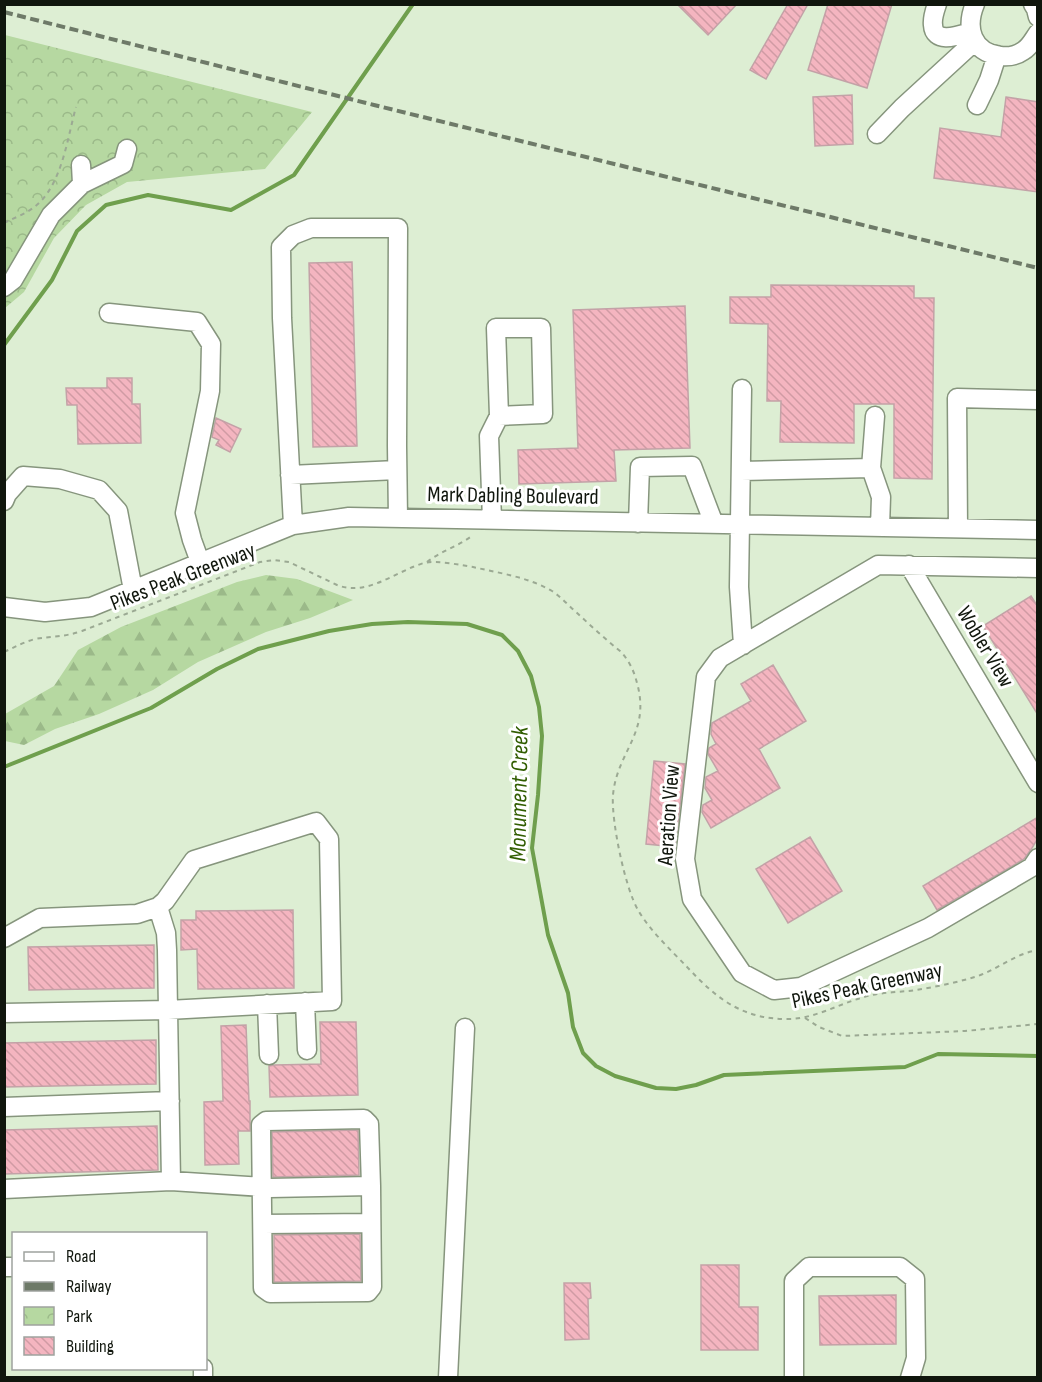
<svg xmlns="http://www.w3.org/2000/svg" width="1042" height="1382" viewBox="0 0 1042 1382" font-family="'Sofia Sans Condensed',sans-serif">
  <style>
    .forest { fill: url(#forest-firs) }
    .park { fill: url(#park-crowns) }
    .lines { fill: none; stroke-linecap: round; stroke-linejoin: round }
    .stream { stroke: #6f9f4d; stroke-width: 4 }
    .building { fill: url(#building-back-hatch); stroke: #c3a2a7; stroke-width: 1.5 }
    .minor-casing { stroke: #86957d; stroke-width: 21 }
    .path { stroke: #9ba993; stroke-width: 2; stroke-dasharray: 4.5 4.5; stroke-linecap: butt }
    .minor { stroke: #fff; stroke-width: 18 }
    .rail { stroke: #6e7a68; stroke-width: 4; stroke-dasharray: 9 4.5; stroke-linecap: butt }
    .labels { text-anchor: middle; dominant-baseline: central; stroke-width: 6; stroke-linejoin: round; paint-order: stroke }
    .street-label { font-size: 22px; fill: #10160d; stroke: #fff }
    .water-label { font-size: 24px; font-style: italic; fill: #315d01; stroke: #fff }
  </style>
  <defs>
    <pattern id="forest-firs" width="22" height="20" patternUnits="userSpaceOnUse" patternTransform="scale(1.5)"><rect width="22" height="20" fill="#b6d8a1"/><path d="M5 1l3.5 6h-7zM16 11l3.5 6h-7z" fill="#9bb989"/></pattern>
    <pattern id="park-crowns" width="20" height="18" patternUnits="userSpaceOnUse" patternTransform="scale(1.5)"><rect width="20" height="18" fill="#b6d8a1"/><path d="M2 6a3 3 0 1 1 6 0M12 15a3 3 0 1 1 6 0" fill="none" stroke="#9bb989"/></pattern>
    <pattern id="building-back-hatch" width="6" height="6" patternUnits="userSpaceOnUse" patternTransform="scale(1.5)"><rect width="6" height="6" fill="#f4b5c0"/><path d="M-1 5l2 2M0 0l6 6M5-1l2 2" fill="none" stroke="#d09ba4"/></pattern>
  </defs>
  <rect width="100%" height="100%" fill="#ddeed3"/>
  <path class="forest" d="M266,575L297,579L353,600L310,618L266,632L198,662L153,690L99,714L55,729L24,745L5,741V714L54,686L78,650L121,627L237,582Z"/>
  <path class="park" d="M5,35L312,112L265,169L127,182L86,205L54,238L24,292L5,308Z"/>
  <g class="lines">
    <path class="stream" d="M4,345L52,280L77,231L106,205L148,195L231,210L294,175L413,4
      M4,767L151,708L217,669L258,649L329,631L372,624L408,622L467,624L502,635L518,651L531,676L539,707L542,736L538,795L532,848L548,935L568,993L573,1027L583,1053L596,1066L615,1076L656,1088L676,1089L696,1085L724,1075L905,1067L938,1054L1038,1056"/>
  </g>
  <path class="building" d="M677,4H737L708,35Z
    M788,4H808L766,79L750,70Z
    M828,4H892L867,88L808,70Z
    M852,95L853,144L815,146L813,97Z
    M1006,97L1038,102V192L934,178L940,128L1001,137Z
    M352,262L357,446L313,447L309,263Z
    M771,285L914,286V298H934L932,479L894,478V404H854V443L780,442L781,401H767L768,324L730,323V297H771Z
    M685,306L690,448L614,450L616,481L519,484L518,450L578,448L573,310Z
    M107,378H132V404H140L141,443L78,444L77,405H67L66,388H107Z
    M216,418L241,429L230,452L216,445L219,440L212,437Z
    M1031,596L1038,607V715L983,626Z
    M773,665L806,721L759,749L780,788L711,828L702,812L703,805L712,800L705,788L706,777L718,771L708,754L709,748L716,744L711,734L712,723L751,701L741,684Z
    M654,761L685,764L675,847L646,844Z
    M1038,817V838L1032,848L1024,859L937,910L923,886Z
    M810,837L842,891L788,923L756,869Z
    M293,910L294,988L198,989L197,949L181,950V920H196V911Z
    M154,945V988L29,990L28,947Z
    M320,1022H356L358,1095L270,1097L269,1066L275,1065L321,1064Z
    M246,1025L249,1101H250V1131H238L239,1164L205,1165L204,1102L223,1101L221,1026Z
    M156,1040V1084L4,1087V1043Z
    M157,1126L158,1170L4,1174V1130Z
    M358,1130L359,1175L273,1177L272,1132Z
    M360,1234L361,1281L274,1282V1235Z
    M701,1265H739V1307H758V1350H701Z
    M564,1283H590L591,1298L588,1299L589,1339L565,1340Z
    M896,1295V1344L820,1345L819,1296Z"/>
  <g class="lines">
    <defs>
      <path id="minor" d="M937,4C935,10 932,18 933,25C934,45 960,35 971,32
        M975,4C965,28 972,52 1000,56C1008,57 1016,56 1023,51C1030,47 1033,40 1038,33
        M1033,4L1036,9L1038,17
        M977,105L989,80L997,55
        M877,134L902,108L975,41
        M81,165L82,184
        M4,287L13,280L51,215L82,184L123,164L127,149
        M109,313L197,322L211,344L210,391L185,513L192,540L200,562
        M742,389L739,587L743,645
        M871,468L881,497L880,527
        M741,471L871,468L875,416
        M290,475L397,470
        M4,501L7,494L23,476L60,479L99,490L118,511L133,590
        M492,520L489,436L499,416L496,328H541L543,414L499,416
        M638,523L640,467L692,466L714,524
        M293,525L282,318L281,247L293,235L311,228H398L397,446L398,518
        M958,528L957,398L1038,400
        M909,565L1038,783
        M1038,568L878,565L720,658L706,677L685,859L692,899L742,973L774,990L801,987L928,928L1032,867L1038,858
        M4,607L45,612L91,607L293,525L349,517L1038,530
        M4,938L40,918L137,914L158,907L165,901L194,860L316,822L329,839L332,1001L168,1010L171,1181L4,1189
        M305,1002L307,1050
        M267,1004L269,1055
        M4,1013L168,1010L167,950L166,933L158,907
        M4,1107L170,1101
        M171,1181L262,1187L270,1188L371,1186L372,1287L368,1292L270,1293L263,1288L261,1125L266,1121L364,1119L369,1124L371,1186
        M263,1224L371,1223
        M4,1267H14
        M203,1368V1378
        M448,1378L465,1028
        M794,1378V1281L809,1267H900L915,1279L916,1358L910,1378"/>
    </defs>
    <use href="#minor" class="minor-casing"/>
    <path class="path" d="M4,223C14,218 25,214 33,208C62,187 67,139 76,107
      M427,562C441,551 459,546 473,535
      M4,652C15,647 24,642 35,639C52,636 65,637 82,631L260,562L274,560L289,562L337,585C367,597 396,571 424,563C437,560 460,565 473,567C499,573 528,577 552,591C561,597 568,605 576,612C590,625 605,639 620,651C629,660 634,671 637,683C651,733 617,751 613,795C611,820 625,888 638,910C650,931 672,951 688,968C718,1000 744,1020 790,1019C816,1018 839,1004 864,997C878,993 894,992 909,991C931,988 954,983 975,977C997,970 1014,954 1038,950
      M805,1018L819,1027L842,1036L965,1031L1038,1024"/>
    <use href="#minor" class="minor"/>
    <path class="rail" d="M4,12L374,105L1038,268"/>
  </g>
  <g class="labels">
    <g class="street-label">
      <text transform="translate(513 496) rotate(1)">Mark Dabling Boulevard</text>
      <text transform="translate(183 577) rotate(-21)">Pikes Peak Greenway</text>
      <text transform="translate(985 647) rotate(59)">Wobler View</text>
      <text transform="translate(669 815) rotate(-86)">Aeration View</text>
      <text transform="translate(867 986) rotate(-12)">Pikes Peak Greenway</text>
    </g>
    <g class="water-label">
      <text transform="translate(519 794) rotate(-89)">Monument Creek</text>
    </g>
  </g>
  <rect width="1042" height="1382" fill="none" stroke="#10160d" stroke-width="12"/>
  <rect x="12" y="1232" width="195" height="138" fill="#ffffff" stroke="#9fa29e" stroke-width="1.5"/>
  <rect x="24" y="1252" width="30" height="9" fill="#ffffff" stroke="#9fa29e" stroke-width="1.5"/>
  <text x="66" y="1262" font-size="18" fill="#10160d">Road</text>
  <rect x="24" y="1282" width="30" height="9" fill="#6e7a68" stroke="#9fa29e" stroke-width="1.5"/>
  <text x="66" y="1292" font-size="18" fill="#10160d">Railway</text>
  <rect x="24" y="1307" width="30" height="18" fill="url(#park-crowns)" stroke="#9fa29e" stroke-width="1.5"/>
  <text x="66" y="1322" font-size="18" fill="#10160d">Park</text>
  <rect x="24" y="1337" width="30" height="18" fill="url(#building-back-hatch)" stroke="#9fa29e" stroke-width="1.5"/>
  <text x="66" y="1352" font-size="18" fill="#10160d">Building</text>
</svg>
